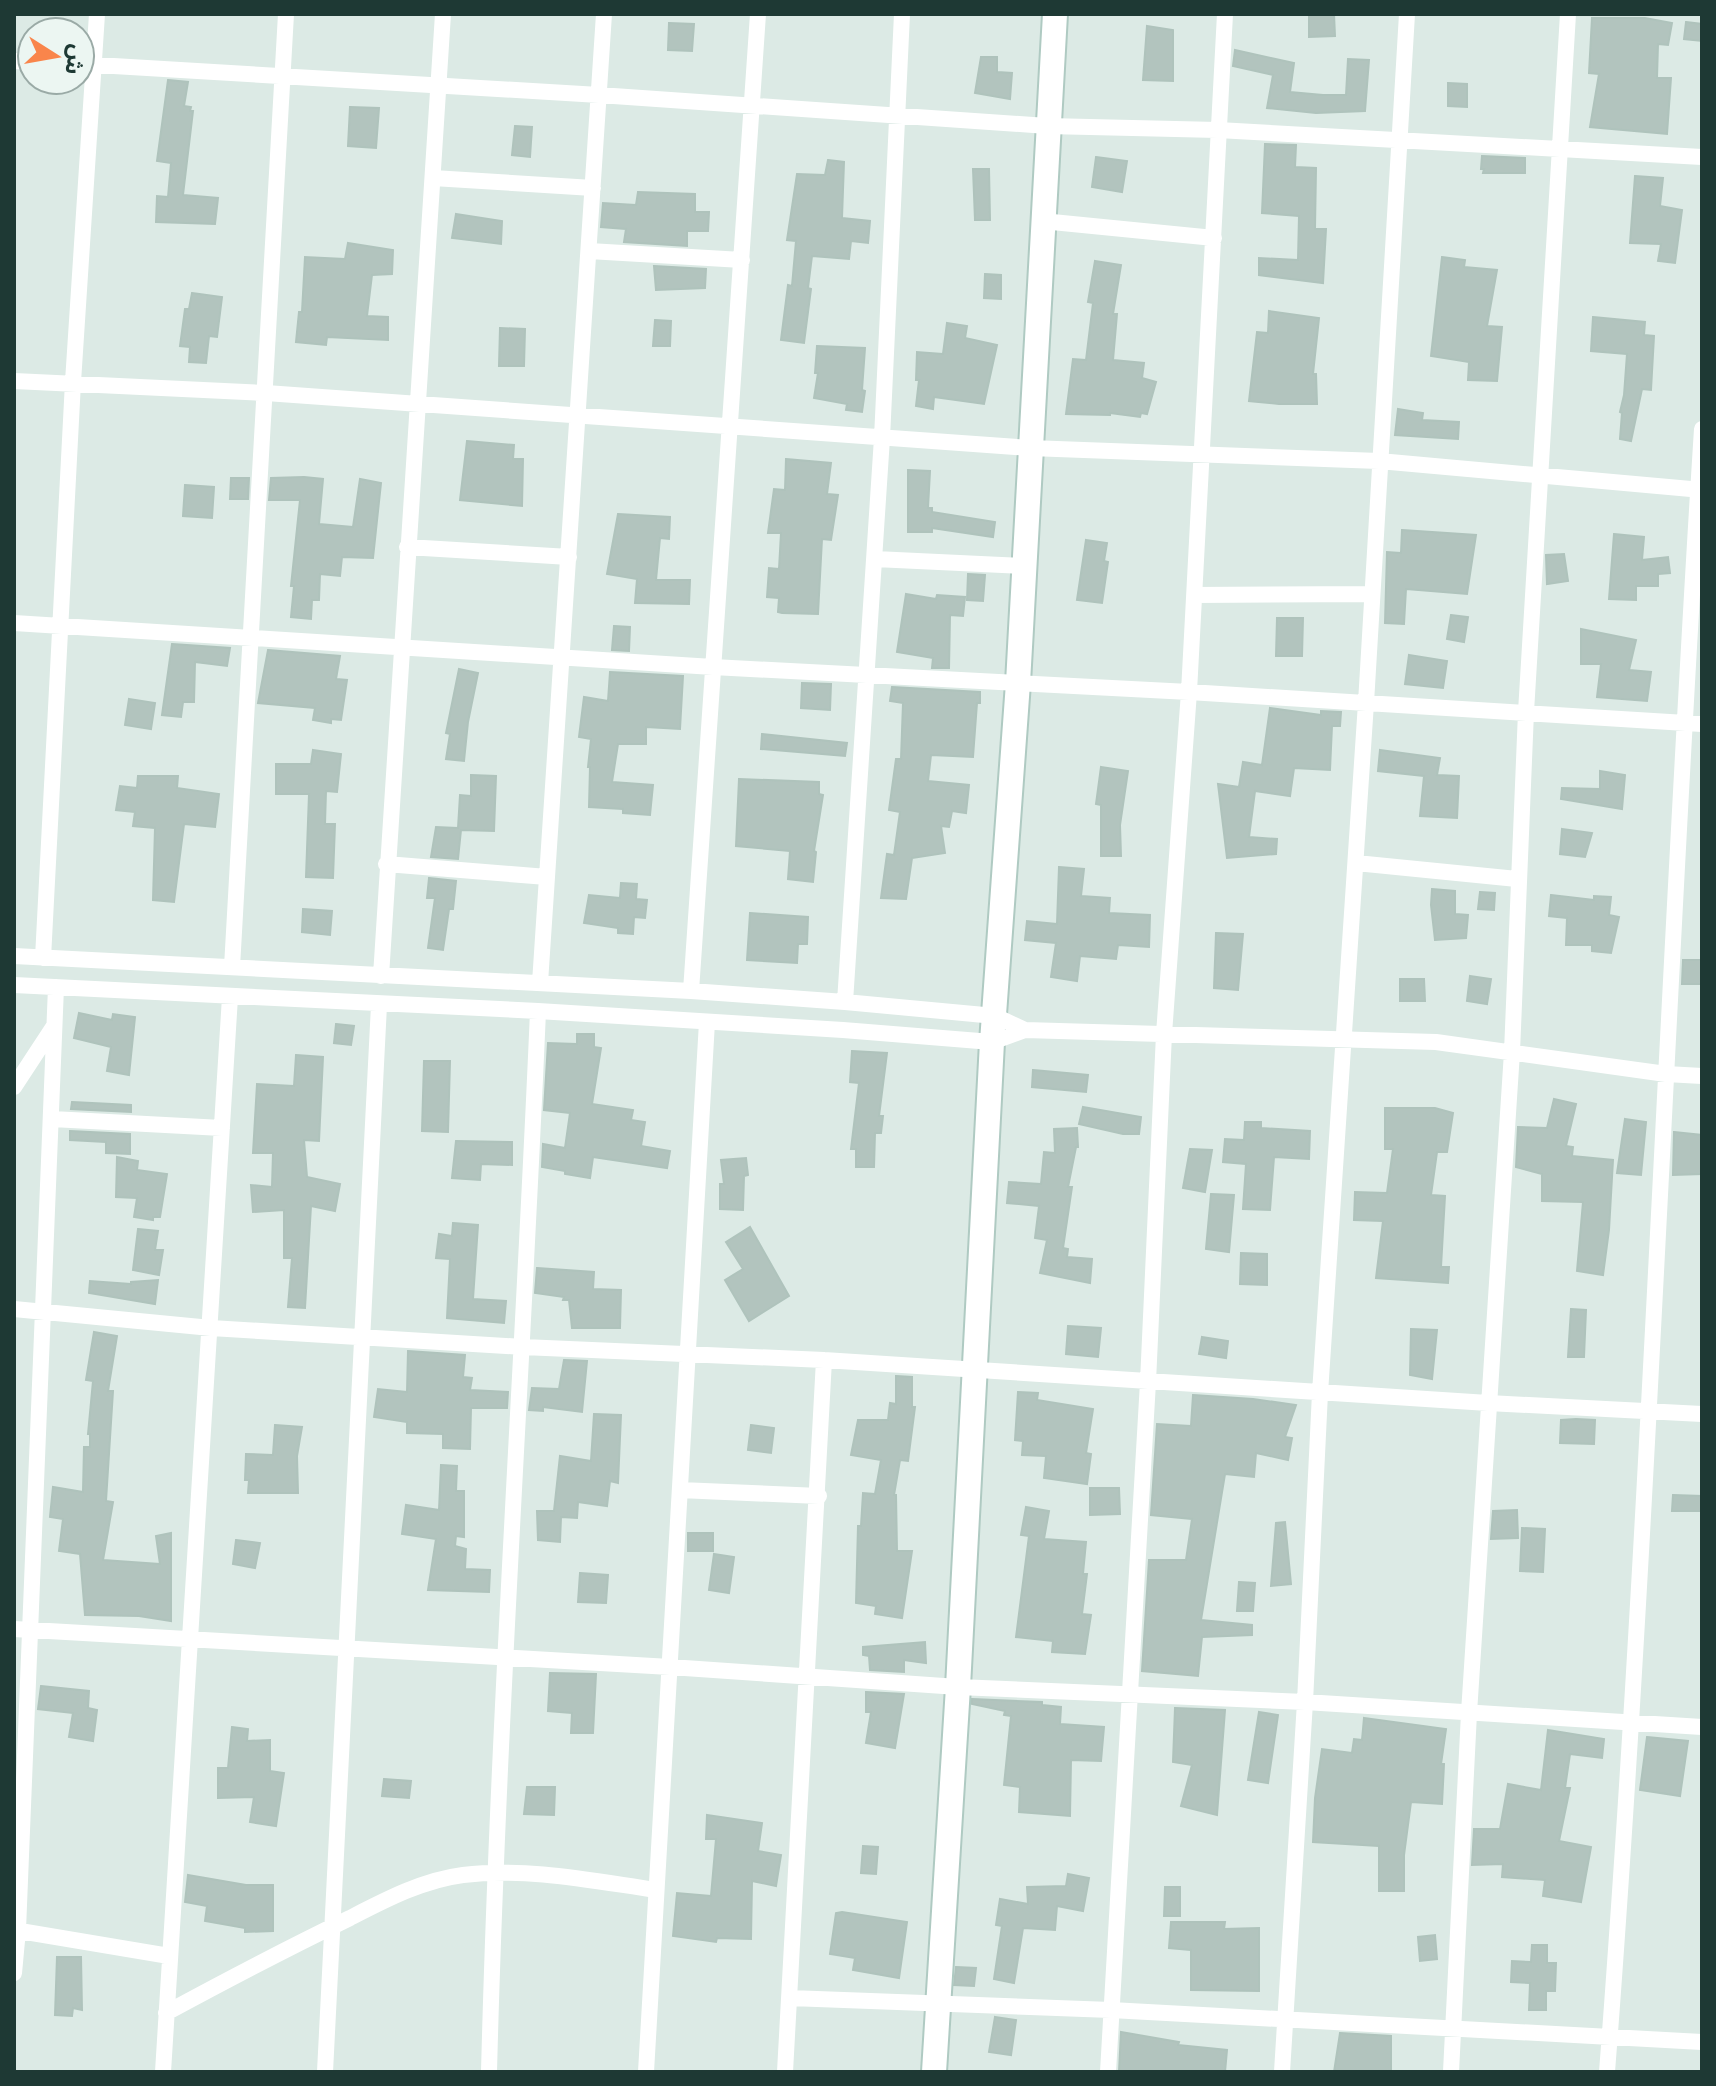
<svg xmlns="http://www.w3.org/2000/svg" width="1716" height="2086" viewBox="0 0 1716 2086" font-family="Cabin,'Noto Sans Arabic',sans-serif">
  <style>
    .building { fill: #b2c4be; stroke: #afc3bc; stroke-width: 2 }
    .lines { fill: none; stroke-linecap: round; stroke-linejoin: round }
    .secondary-casing { stroke: #afcac2; stroke-width: 28 }
    .street { stroke: #fff; stroke-width: 16 }
    .secondary { stroke: #fff; stroke-width: 24 }
  </style>
  <rect width="100%" height="100%" fill="#dceae5"/>
  <path class="building" d="M1309,14H1334L1335,36L1309,37Z
    M1592,18H1645L1672,23L1668,45L1658,44L1657,78H1671L1667,134L1590,127L1599,74L1589,73Z
    M1686,22L1702,24V41L1684,39Z
    M669,23L694,24L692,51L668,50Z
    M1147,26L1173,30V81L1143,80Z
    M1235,50L1294,63L1290,92L1323,95H1346L1348,59L1369,60L1365,111L1316,113L1267,108L1273,75L1233,66Z
    M981,57H997V72L1012,73L1010,99L975,93Z
    M168,80L188,82L184,106L191,107L190,111H193L183,195L218,198L215,224L156,222L157,196L168,197L171,163L157,161Z
    M1448,83L1467,84V107L1448,106Z
    M350,107L379,108L376,148L348,146Z
    M515,126L532,127L530,157L512,155Z
    M1265,144L1296,145L1295,167L1316,168L1315,229H1326L1323,283L1259,275V258L1298,260L1299,216L1262,213Z
    M1482,156L1525,158V173H1483L1484,169H1481Z
    M1096,157L1127,161L1122,192L1092,187Z
    M828,160L844,162L842,218L870,221L868,243L851,241L849,259L812,256L808,288L811,289L804,343L781,340L788,285L792,286L796,241L787,240L797,174L825,175Z
    M973,169H989L990,220H975Z
    M1635,176L1663,178L1660,206L1682,210L1675,263L1658,261L1661,244L1630,243Z
    M638,192L695,194V212H709L708,231H687V246L624,242L626,229L601,227L603,203L636,205Z
    M456,214L502,221L501,244L452,238Z
    M348,243L393,250L392,274L372,275L367,316L388,317V340L327,337L326,345L296,342L299,312H302L305,257L345,259Z
    M1442,257L1465,260L1464,267L1497,270L1487,326L1502,327L1497,381L1468,380L1469,362L1431,356Z
    M1095,261L1121,265L1113,314H1117L1113,360L1144,363L1142,378L1156,382L1147,414L1141,413L1140,417L1110,413V415L1066,414L1073,359L1086,360L1093,303L1088,302Z
    M654,266L706,269L705,288L656,290Z
    M985,274L1001,275V299L984,298Z
    M192,293L222,297L217,337L209,336L206,363L189,362L190,347L180,346L185,309H189Z
    M1269,311L1319,318L1313,374H1316L1317,404H1279L1249,401L1257,332L1268,333Z
    M1593,317L1645,322L1644,335L1654,336L1651,390L1642,389L1631,441L1620,439L1622,413L1620,412L1624,395L1627,354L1591,351Z
    M655,320L671,321L670,346H653Z
    M947,323L967,326L965,338L997,345L984,404L934,397L933,409L916,406L919,380H916L917,352L943,354Z
    M500,328L525,329L524,366H499Z
    M817,346L865,348L862,390L865,391L862,412L846,410L847,404L814,398L818,373H815Z
    M1398,409L1423,413L1422,420L1459,422L1458,439L1395,435Z
    M467,441L514,445L513,459H523L522,506L460,500Z
    M786,459L831,463L827,494L838,495L831,540L822,539L818,614L782,613L778,612L779,598L767,597L769,568L779,569L781,533H768L774,489L785,490Z
    M908,470L930,471L928,508H932V512L995,522L993,537L932,528V532H908Z
    M304,477L323,479L319,524L353,527L360,479L381,483L373,558L342,557L340,576L320,574L319,600H312L311,619L291,617L294,586H291L300,500H269L271,478Z
    M231,478H249L248,499H230Z
    M185,485L214,487L212,518L183,516Z
    M618,514L670,517L669,539L660,538L656,580H690L689,604L635,603L637,579L607,574Z
    M1402,530L1476,535L1467,594L1406,589L1404,624L1385,623L1387,552L1401,553Z
    M1614,534L1644,537L1642,560L1668,557L1670,573L1658,574V586H1636V600L1609,599Z
    M1086,540L1107,543L1104,561L1108,562L1102,603L1077,600Z
    M1564,554L1568,581L1547,584L1546,555Z
    M968,574L985,575L983,601L967,600Z
    M906,594L936,599L937,595L965,597L963,616L950,615L949,668H932L933,658L897,652Z
    M1451,615L1468,617L1464,642L1447,639Z
    M1277,618H1303L1302,656H1276Z
    M614,626L630,627L629,651L612,650Z
    M1581,629L1636,640L1629,670L1651,672L1647,701L1597,697L1601,664H1581Z
    M172,644L230,648L227,666L195,662L194,702H183L181,717L162,715Z
    M268,650L340,656L336,679L347,680L341,720L331,719V723L313,720L315,708L258,703Z
    M1409,655L1447,661L1443,688L1405,684Z
    M459,669L478,673L468,722L464,761L446,759L450,734L446,733Z
    M610,672L683,676L680,729L646,727V744H618L612,782L653,785L650,815L623,813V809L589,807L590,767H588L591,739L579,737L584,697L608,701Z
    M802,683L831,684L830,710L801,708Z
    M892,687L980,692V703H977L973,757L931,755L928,781L969,785L966,813L952,811L949,827L941,826L945,853L912,858L906,899L881,898L887,854L894,855L900,812L889,810L896,759H901L903,703L890,701Z
    M129,699L155,703L151,729L125,725Z
    M1270,708L1321,715V711L1341,712L1340,726H1332L1330,770L1294,768L1290,796L1255,791L1249,837L1277,839L1276,854L1227,858L1218,784L1239,787L1243,762L1262,765Z
    M762,734L847,743L845,756L761,749Z
    M313,750L341,754L337,792L326,791L325,824H335L333,878L306,877L309,794H276V764H311Z
    M1380,750L1440,758L1437,775L1459,776L1457,818L1420,816L1424,776L1378,771Z
    M1101,767L1128,771L1120,825L1121,856H1101V805L1096,804Z
    M1600,771L1625,775L1622,809L1561,799L1562,788L1600,789Z
    M471,775L496,776L494,831L461,830L458,859L431,857L436,827L458,828L460,795L471,796Z
    M138,776H178L177,788L219,794L215,827L184,824L174,902L153,900L155,828L133,826L135,812L116,810L120,786L137,788Z
    M739,779L819,782V794L823,795L814,851L816,852L813,882L788,879L790,851L736,846Z
    M1562,829L1592,833L1585,857L1560,854Z
    M1059,867L1084,869L1081,896L1110,898L1109,913L1150,915L1149,947L1118,945L1116,959L1080,956L1077,981L1051,977L1056,943L1025,940L1027,921L1057,924Z
    M429,878L456,881L453,909H449L443,950L428,948L435,898H427Z
    M621,883L637,884L636,899L647,900L645,918L634,917L633,934L618,933V928L584,923L589,895L620,898Z
    M1432,889L1455,891V914L1468,915L1466,938L1435,940L1431,905Z
    M1480,892L1495,893L1494,910L1478,909Z
    M1551,895L1594,900V896L1611,897L1609,915L1619,917L1611,953L1592,951V945H1566L1567,918L1549,916Z
    M303,909L332,911L330,935L302,932Z
    M750,913L808,917L807,944H798L797,963L747,960Z
    M1216,933L1243,934L1238,990L1214,988Z
    M1683,960H1702V984H1682Z
    M1470,976L1491,979L1487,1004L1467,1001Z
    M1400,979H1424L1425,1001H1400Z
    M79,1013L112,1020L113,1014L135,1017L129,1075L107,1071L111,1047L74,1038Z
    M336,1024L354,1026L351,1045L334,1043Z
    M577,1034H594V1047L601,1048L592,1104L633,1110L631,1120L645,1122L641,1146L670,1151L667,1168L593,1157L590,1178L565,1174V1171L542,1167L543,1144L565,1148L570,1113L544,1110L548,1043L577,1044Z
    M852,1051L887,1053L879,1116H883L881,1133H875L874,1167H856V1149H851L859,1083L850,1082Z
    M296,1055L323,1057L319,1141L304,1140L307,1177L340,1184L335,1211L311,1206L305,1308L288,1307L292,1258H284V1210L253,1212L251,1185L272,1187L273,1153H253L257,1084L294,1086Z
    M424,1061H450L448,1132L422,1131Z
    M1033,1070L1088,1075L1086,1092L1032,1087Z
    M1554,1099L1576,1104L1566,1146L1573,1147L1572,1156L1613,1160L1609,1230L1603,1275L1577,1271L1583,1202L1542,1201V1174L1516,1167L1518,1127L1547,1128Z
    M72,1102L131,1105V1112L71,1109Z
    M1083,1107L1141,1117L1139,1134H1123L1079,1124Z
    M1385,1108H1435L1453,1113L1447,1152H1437L1431,1195L1445,1196L1441,1267H1449L1448,1283L1376,1278L1383,1221L1354,1220L1355,1192L1387,1193L1393,1149H1385Z
    M1625,1119L1646,1122L1641,1175L1617,1173Z
    M1245,1122H1261V1128L1310,1131L1309,1159L1274,1157L1270,1210L1243,1209L1246,1164L1223,1162L1225,1139L1244,1140Z
    M1077,1128L1078,1147H1076L1068,1187H1072L1063,1248L1068,1249L1067,1257L1092,1259L1090,1283L1040,1273L1047,1240L1035,1238L1039,1206L1007,1203L1009,1182L1041,1184L1044,1152L1055,1153L1054,1129Z
    M70,1131L130,1134V1154L106,1153V1142L70,1140Z
    M1674,1132L1702,1135V1174L1673,1175Z
    M456,1141L512,1142V1165L481,1164L480,1180L452,1178Z
    M1190,1149L1212,1150L1205,1192L1183,1188Z
    M117,1157L138,1161L137,1170L167,1174L160,1217H153V1220L134,1217L137,1198L116,1197Z
    M746,1158L748,1175L744,1176L743,1210L720,1209V1184H724L721,1160Z
    M1211,1194L1234,1195L1229,1252L1206,1249Z
    M453,1223L478,1225L473,1299L506,1301L504,1323L447,1318L450,1259L436,1258L439,1234L452,1236Z
    M750,1227L789,1296L749,1321L725,1280L743,1269L726,1242Z
    M138,1229L158,1231L155,1250H163L159,1275L133,1270Z
    M1241,1253L1267,1254V1285L1240,1284Z
    M537,1268L594,1272L593,1289L621,1290L620,1328H572L569,1300H563L564,1297L535,1293Z
    M158,1280L155,1304L89,1293L90,1281L131,1284V1282Z
    M1571,1309L1586,1310L1584,1357H1568Z
    M1068,1326L1101,1328L1098,1357L1066,1354Z
    M1411,1329L1437,1330L1432,1379L1410,1375Z
    M94,1332L117,1336L108,1391H113L106,1501L113,1502L103,1560L160,1564L156,1536L171,1533V1621L139,1616L85,1615L80,1554L59,1551L63,1519L50,1517L53,1487L83,1492L84,1447H90V1434H88L93,1381L86,1380Z
    M1202,1337L1228,1341L1226,1358L1199,1354Z
    M408,1351L465,1355L463,1377L472,1378L470,1390L508,1392L507,1408H471L470,1449L443,1448V1434L407,1433V1422L374,1417L378,1389L407,1392Z
    M564,1360L587,1361L582,1412L543,1407V1411L529,1410L532,1388L559,1389Z
    M896,1376L912,1377V1407H915L908,1461L900,1460L894,1495H896L897,1551H912L902,1618L875,1614L876,1606L856,1603L858,1526H861L863,1493L875,1494L881,1460L851,1455L858,1420H888L890,1403L896,1404Z
    M1018,1392L1038,1393L1037,1400L1093,1409L1086,1453L1091,1454L1087,1484L1044,1478L1046,1456L1022,1455L1023,1441L1015,1440Z
    M1193,1395L1253,1399L1296,1405L1285,1437L1292,1438L1288,1460L1256,1453L1254,1477L1225,1474L1201,1620L1252,1625V1635L1202,1637L1198,1676L1142,1671L1149,1560H1186L1192,1519L1151,1515L1157,1424L1191,1426Z
    M594,1414L621,1415L618,1483L610,1481L607,1506L578,1502L577,1518L561,1517L560,1542L538,1540L537,1511H554L560,1456L591,1461Z
    M1576,1419L1595,1420L1594,1444L1560,1443L1561,1420Z
    M275,1425L302,1427L297,1456L298,1493H248L249,1480H245L246,1454L273,1455Z
    M751,1425L774,1428L771,1453L748,1450Z
    M441,1465L457,1466L456,1491H464V1537L456,1536L455,1546L466,1549L465,1569L490,1570L489,1592L428,1590L436,1539L402,1534L406,1505L439,1510Z
    M1090,1488H1119L1120,1514L1090,1515Z
    M1673,1495L1702,1496V1511H1672Z
    M1026,1507L1049,1511L1044,1539L1086,1542L1083,1574H1087L1082,1614L1091,1615L1085,1654L1052,1652L1053,1641L1016,1637L1029,1536L1021,1535Z
    M1517,1510L1518,1538L1491,1539L1493,1511Z
    M1285,1522L1291,1584L1271,1586L1276,1523Z
    M1522,1528L1545,1529L1543,1572L1520,1571Z
    M688,1533H713V1551H688Z
    M236,1540L260,1543L255,1568L233,1564Z
    M714,1554L734,1557L729,1593L709,1590Z
    M580,1573L608,1575L606,1603L578,1602Z
    M1239,1582L1255,1583L1253,1611H1237Z
    M925,1642L926,1663L904,1660V1672L870,1670L869,1656L863,1655V1647Z
    M550,1673L596,1674L593,1733H571L572,1713L548,1711Z
    M41,1686L89,1691L88,1708L97,1710L93,1741L69,1737L73,1713L38,1709Z
    M866,1692L904,1694L895,1748L866,1743L871,1712H866Z
    M972,1699L1042,1702V1705L1061,1707L1060,1724L1104,1727L1101,1761L1071,1760L1070,1816L1019,1812L1020,1787L1004,1785L1011,1716L1004,1715L1005,1711L972,1704Z
    M1175,1708L1225,1710L1217,1815L1181,1806L1192,1765L1173,1762Z
    M1259,1712L1278,1715L1268,1783L1248,1780Z
    M1364,1718L1446,1729L1441,1764H1444L1442,1804L1411,1802L1404,1855V1891H1379V1846L1313,1842L1315,1798L1322,1749L1352,1753L1354,1739L1362,1740Z
    M232,1727L248,1729L247,1741L270,1740V1771L284,1773L276,1826L250,1822L254,1797L218,1798V1768H228Z
    M1548,1730L1604,1739L1602,1758L1570,1754L1565,1788H1570L1559,1841L1591,1847L1581,1902L1543,1896L1545,1880L1502,1877L1503,1864L1472,1865L1474,1829H1500L1508,1784L1541,1790Z
    M1647,1737L1688,1741L1680,1796L1640,1790Z
    M384,1779L411,1781L409,1798L382,1796Z
    M527,1787H555L554,1815L524,1814Z
    M707,1815L762,1823L758,1851L781,1855L776,1886L752,1881L751,1939L717,1938L716,1942L673,1936L677,1893L711,1896L716,1839H706Z
    M863,1846L878,1847L876,1874L861,1873Z
    M1068,1874L1089,1878L1083,1911L1057,1906L1055,1930L1023,1928L1014,1983L994,1979L1002,1926L996,1925L1000,1899L1028,1904L1027,1887L1066,1886Z
    M188,1875L246,1885H273V1931L245,1932V1928L205,1921L207,1906L185,1902Z
    M1165,1887H1180V1916H1164Z
    M842,1912L907,1922L899,1978L853,1970L855,1958L830,1954L836,1913Z
    M1171,1922H1225L1224,1929L1259,1928V1991L1191,1990V1950L1169,1948Z
    M1435,1935L1437,1959L1420,1961L1418,1937Z
    M1532,1945H1547V1963H1556L1555,1991H1546V2010H1529L1530,1983L1511,1982L1512,1961L1531,1962Z
    M57,1957H81L82,2010L73,2008L72,2016L55,2015Z
    M956,1967L976,1968L974,1986L954,1985Z
    M995,2017L1016,2020L1011,2055L989,2052Z
    M1121,2032L1179,2042L1178,2045L1227,2050L1225,2072H1119Z
    M1340,2033L1391,2036V2072H1334Z"/>
  <g class="lines">
    <defs>
      <path id="secondary" d="M934,2072L958,1687L992,1042L1018,683L1055,14"/>
    </defs>
    <use href="#secondary" class="secondary-casing"/>
    <path class="street" d="M14,61L32,62
      M80,64L599,95L1047,126L1218,130L1702,157
      M433,178L593,188
      M1042,221L1214,238
      M589,251L742,260
      M14,381L266,393L1030,448L1379,461L1702,490
      M407,547L569,557
      M875,559L1024,566
      M1194,595L1371,594
      M14,623L713,667L1189,692L1702,724
      M1356,863L1517,879
      M386,864L547,877
      M14,956L691,991L845,1002L995,1016L1025,1030L1436,1042L1666,1074L1702,1076
      M43,958L73,382L97,14
      M232,967L286,14
      M381,976L443,14
      M540,983L604,14
      M14,985L538,1011L843,1030L992,1042L1025,1030
      M691,991L758,14
      M845,1002L882,438L902,14
      M14,1087L54,1026
      M52,1119L222,1128
      M14,1309L211,1328L523,1347L824,1360L1488,1403L1702,1414
      M680,1490L819,1496
      M14,1629L670,1667L958,1687L1305,1702L1702,1727
      M14,1930L169,1956
      M14,1973L18,1930L56,987
      M790,1998L1111,2010L1702,2042
      M166,2013C227,1980 288,1948 350,1918C385,1900 423,1880 463,1875C528,1867 593,1881 656,1890
      M163,2072L230,997
      M325,2072L379,1005
      M489,2072C498,1718 523,1365 538,1011
      M646,2072L707,1022
      M785,2072L824,1360
      M1108,2072L1148,1382L1164,1034L1189,692L1225,14
      M1282,2072L1305,1702L1320,1393L1366,703L1407,14
      M1451,2072L1469,1713L1512,1052L1526,712L1568,14
      M1607,2072C1649,1525 1667,977 1702,429"/>
    <use href="#secondary" class="secondary"/>
  </g>
  <rect width="1716" height="2086" fill="none" stroke="#1e3934" stroke-width="32"/>
  <g transform="translate(56 56) rotate(101)"><circle r="38" fill="#ecf6f2" stroke="#9aaaa6" stroke-width="2"/>
  <path d="M0-6L14 30L0 20L-14 30Z" fill="#f9854b"/>
  <text y="-12" font-size="22" font-weight="bold" text-anchor="middle" fill="#1e3934">ش</text>
  </g>
</svg>
